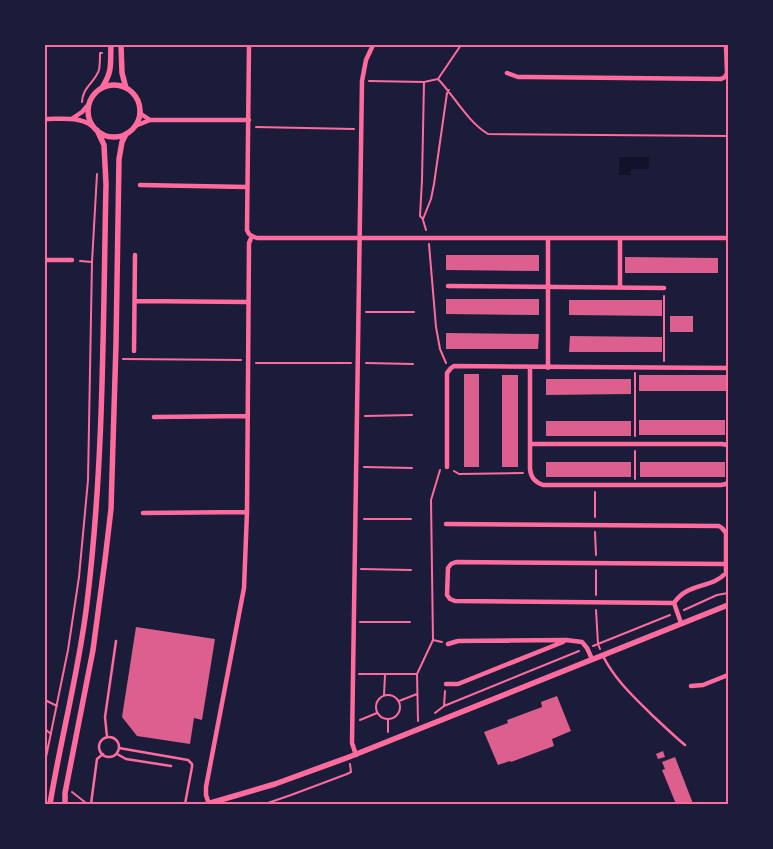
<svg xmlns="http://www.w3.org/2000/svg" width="773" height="849" viewBox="0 0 773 849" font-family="Jost,sans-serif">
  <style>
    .water { fill: #12122b }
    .building { fill: #dd5f8e }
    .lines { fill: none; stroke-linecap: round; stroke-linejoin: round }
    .path { stroke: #ff6b9d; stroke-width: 2 }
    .service { stroke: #ff6b9d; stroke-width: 2.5 }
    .minor { stroke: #ff6b9d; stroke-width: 4.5 }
    .tertiary { stroke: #ff6b9d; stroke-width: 5.5 }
    .neatline { fill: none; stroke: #ff6b9d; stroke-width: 2 }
  </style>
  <rect width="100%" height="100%" fill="#1b1b3a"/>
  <path class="water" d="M619,157H649V169H631V175H619Z"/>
  <path class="building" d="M446,255H539V271L446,270Z
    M625,257L718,258V273H625Z
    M446,299H539V315L446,314Z
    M569,300H662V316L569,315Z
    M670,316H693V332H670Z
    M446,333L539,334L538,349H446Z
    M570,336L662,337V352H569Z
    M464,374H479V467H464Z
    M502,375H518V467H502Z
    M639,375H728V391H639Z
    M546,379H631V394L546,395Z
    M639,420H725V435H639Z
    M546,421H631V436H546Z
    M546,462H631V477H546Z
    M640,462H725V477H640Z
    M136,627L215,639L202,720L194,718L190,744L137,736L122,717Z
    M557,696L571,731L552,739L554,746L511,762L510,761L498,765L484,732L508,723L507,720L542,707L541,702Z
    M663,751L665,757L658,759L656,754Z
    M675,757L692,801L693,804H676L662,770L665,769L662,762Z"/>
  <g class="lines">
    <path class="path" d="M461,45L438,79C455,97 467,121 488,134L728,136
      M369,81L424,82L438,79
      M424,82L422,180L420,216L423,219L431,199L434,184L447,93L449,90
      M82,102C82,88 95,82 99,70C100,65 100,58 100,53H102
      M256,127L354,129
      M423,220L426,230
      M429,244L436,327L440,349L446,363
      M80,261L92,262
      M366,312H414
      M123,359L241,360
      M664,361V296
      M256,363H351
      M366,363L413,364
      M365,416L412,415
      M635,436V373
      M364,467L412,468
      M454,471L459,474L523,473
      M635,479V451
      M595,492V517
      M364,519H411
      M595,532L596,555
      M361,569L411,570
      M596,570V595
      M596,610L598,644L600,649
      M684,610L717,595L728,593
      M360,622H410
      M433,640L442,642
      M593,646L670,615
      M359,674H417
      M376 707a12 12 0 1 1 24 0a12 12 0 1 1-24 0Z
      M384,695L385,675
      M45,700L57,706
      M399,701L417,694
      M444,706L445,691
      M435,713L444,706L579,651
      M360,720L377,713
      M388,720V732
      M418,721L417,674L433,640L431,500L440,470
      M45,729L51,734
      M45,762L68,650L79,577L88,480L92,262L97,174
      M72,792L86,803
      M265,804L291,795L347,774L351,772L350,764"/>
    <path class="service" d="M603,656C615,680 634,697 653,716C664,726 674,736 685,745
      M107,737L105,717L116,641
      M99 747a10 10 0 1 1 20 0a10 10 0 1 1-20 0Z
      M119,748L188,760L192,764V767L185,804
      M117,754L126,759L171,766
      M91,804L97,759L103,754"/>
    <path class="minor" d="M249,45L247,230L249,234L252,236
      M507,73L518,77H527L721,79L725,77L727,73L726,45
      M140,111L141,114L150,120
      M73,118L82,112L89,104
      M45,119C60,119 80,116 92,126
      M135,126L150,120H249
      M140,185L247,187
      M252,236L257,238H728
      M45,260H72
      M448,286L664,288
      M620,287V238
      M135,301L248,302
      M134,351L135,255
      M530,368V469C531,478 535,482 543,485H721L726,484L728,482
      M548,368V238
      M154,417L248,416
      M530,444H722L728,445
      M447,467V373L451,368L454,366L728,368
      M143,513L247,512
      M446,524L719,526L722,528L726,533V573C711,589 688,582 674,603L681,623
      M674,603L455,601L450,599L447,595L448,568L451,564L456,562L726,564
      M448,644L458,641L566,640L582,642L587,648L592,659
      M446,684H458L563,642
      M691,686L703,685L728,675
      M356,755L352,743L362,81L366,60L373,45
      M209,804L206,795V787L244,588L247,512L249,243L252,236"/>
    <path class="tertiary" d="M121,45L122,73L126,88
      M88 111a26 26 0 1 1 52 0a26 26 0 1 1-52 0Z
      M102,88C113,70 110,65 111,45
      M50,804C61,737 79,671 87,603C104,464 103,324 106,184L104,145L97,130
      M65,804V793L93,650L105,560L111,509L116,344L119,159L122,142L126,134
      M207,804L275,784L349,757L728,605"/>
  </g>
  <rect width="773" height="849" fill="none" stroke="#1b1b3a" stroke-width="92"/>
  <rect x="46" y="46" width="681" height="757" class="neatline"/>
</svg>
